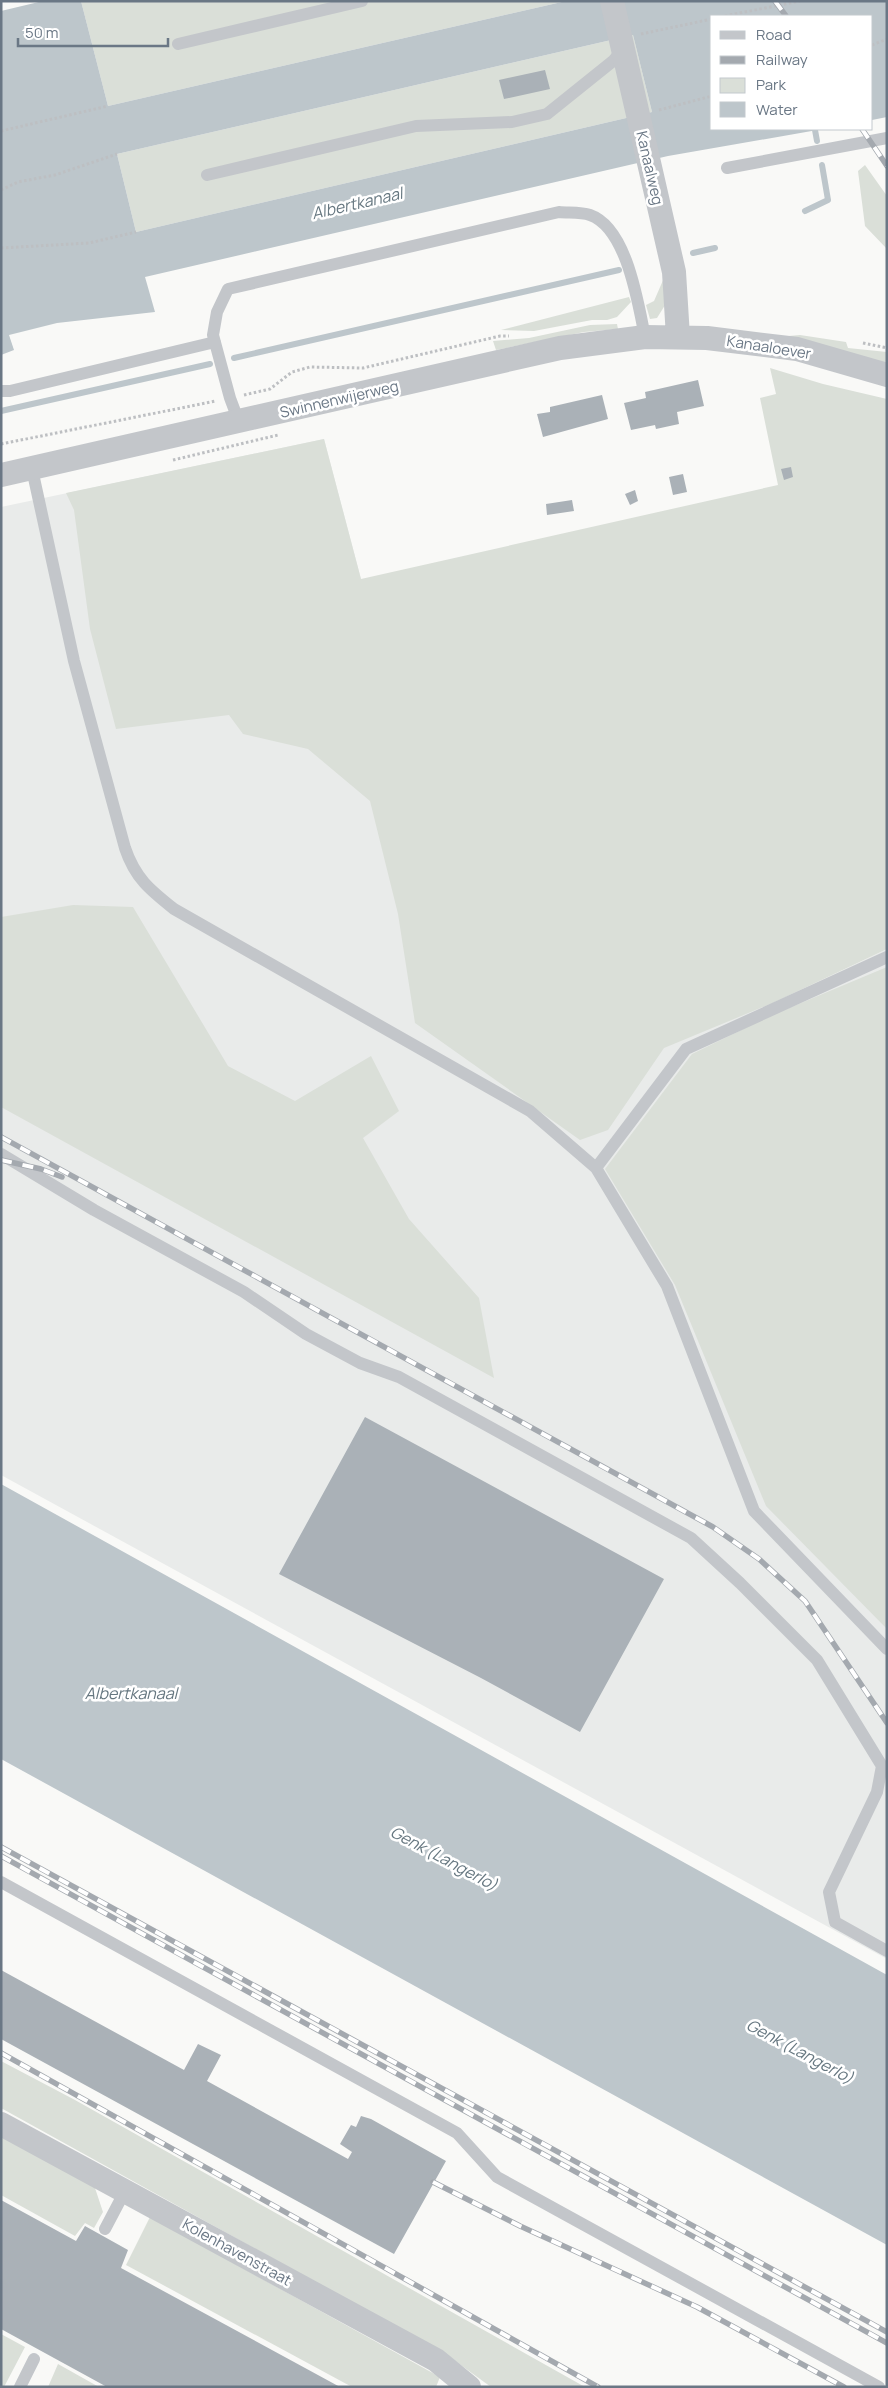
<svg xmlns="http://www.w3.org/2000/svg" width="888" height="2388" viewBox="0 0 888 2388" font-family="Manrope,sans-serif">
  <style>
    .built { fill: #e9ebea }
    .green { fill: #dadfd8 }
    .water { fill: #bdc6cb; fill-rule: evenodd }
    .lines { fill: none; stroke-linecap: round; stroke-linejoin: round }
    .stream { stroke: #bdc6cb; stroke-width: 6 }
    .building { fill: #aab1b7 }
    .path { stroke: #bdbfc2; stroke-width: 3; stroke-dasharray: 2.5 2.5; stroke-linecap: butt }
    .lane { stroke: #c3c6ca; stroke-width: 12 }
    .street { stroke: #c3c6ca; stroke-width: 24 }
    .rail-casing { stroke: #a4a9af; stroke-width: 5.5 }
    .rail { stroke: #fff; stroke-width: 4; stroke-dasharray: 11; stroke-linecap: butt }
    .labels { text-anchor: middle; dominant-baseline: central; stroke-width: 5; stroke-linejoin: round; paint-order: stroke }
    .street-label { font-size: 15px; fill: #6a7785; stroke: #fff }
    .water-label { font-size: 16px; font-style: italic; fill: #667780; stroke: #fff }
  </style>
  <rect width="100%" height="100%" fill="#f9f9f7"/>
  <path class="built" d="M324,439L361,579L775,1002L887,949V1959L1,1475V507Z"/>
  <path class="green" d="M81,1H566L108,106Z
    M633,35L652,112L136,232L117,154Z
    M865,165L887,196V249L865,226L858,171Z
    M664,278L667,302L657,318L650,319L646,305L654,301Z
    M629,297L631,302L617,317L607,320H592L534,331L501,330Z
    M617,324L618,329L584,332L496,350L493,341L529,338L590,325Z
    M800,335L846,342L848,348L887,352V363L777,337Z
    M770,368L823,384L887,399V949L775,1002L664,1048L608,1130L580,1140L415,1023L398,914L370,801L308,749L243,734L229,715L116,729L90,629L74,510L66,493L324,439L361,579L778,485L760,398L776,394Z
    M73,905L133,907L228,1066L295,1101L371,1056L399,1111L363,1138L409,1219L479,1298L494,1378L1,1107V917Z
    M887,967V1629L766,1506L675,1285L605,1169L692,1054L770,1016Z
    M1,2061L75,2100L585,2387H491L447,2355L1,2108Z
    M1,2134L94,2185L103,2212L94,2228L85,2223L75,2236L1,2195Z
    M150,2217L440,2377L436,2387H352L126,2265Z
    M1,2334L25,2347L4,2387H1Z
    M58,2364L99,2387H48Z"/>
  <path class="water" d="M43,1H81L108,106L566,1H887V117L872,120V16H712V129H823L668,156L145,277L155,312L57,323L9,335L14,350L1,355V11ZM633,35L652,112L136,232L117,154Z
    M1,1484L887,1975V2245L1,1759Z"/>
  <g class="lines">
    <path class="stream" d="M815,130L817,141
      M805,211L828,200L822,165
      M693,253L715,248
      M234,358L619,270
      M1,411L210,364"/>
  </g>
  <path class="building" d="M545,70L550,89L504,99L499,80Z
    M698,380L704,406L677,412L679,424L656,429L655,425L631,430L624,403L646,398L645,392Z
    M602,395L608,419L543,437L537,414L550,412V407Z
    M791,467L793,477L784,480L781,469Z
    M683,474L687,492L673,495L669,477Z
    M635,490L638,501L630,505L625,494Z
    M572,500L574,511L547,515L546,504Z
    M365,1417L664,1579L580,1732L481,1678L279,1574Z
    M1,1970L184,2070L198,2044L221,2055L207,2081L348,2159L352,2152L340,2144L351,2125L356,2127L361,2116L371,2119L446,2161L394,2254L1,2039Z
    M1,2200L76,2241L85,2226L128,2250L121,2268L340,2387H107L1,2329Z"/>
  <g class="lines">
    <path class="path" d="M725,16L800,1
      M641,34L712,19
      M872,45L887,39
      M659,110L712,96
      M1,131L108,106
      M1,190L18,182L55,175L117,154
      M1,248L89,243L136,232
      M863,343L887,348
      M244,395L270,389L292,372L310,367L363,368L500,336H509
      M1,444L216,401
      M173,460L278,435"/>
    <path class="lane" d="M178,44L362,1
      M727,168L887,138
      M207,175L416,126L512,122L547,114L613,61L623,49
      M1,391H10L215,342
      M239,422L230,398L213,335L217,312L228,289L559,212C568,213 581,212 590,215C627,228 638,303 645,337
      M32,469L74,661L125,848C135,878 150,890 174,909L530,1111L596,1168L667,1286L754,1511L887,1649
      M1,1154L94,1210L244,1292L306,1334L360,1363L399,1377L691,1538L740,1583L817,1660L882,1766L877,1792L829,1892L835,1922L887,1951
      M596,1168L686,1049L887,957
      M1,1882L457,2133L497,2177L879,2387
      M105,2229L125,2191
      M20,2387L34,2359"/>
    <path class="street" d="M612,1L674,272L678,337
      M1,475L560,348L645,337L707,338L797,349L887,375
      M1,2124L436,2360L469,2387"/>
    <defs>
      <path id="rail" d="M775,1L786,16
        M862,129L887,166
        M1,1137L713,1527L759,1559L805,1601L887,1723
        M1,1160L41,1169L62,1177
        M1,1847L887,2332
        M1,1856L887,2343
        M1,2053L598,2387
        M433,2182L520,2226L697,2307L844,2387"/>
    </defs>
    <use href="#rail" class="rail-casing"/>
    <use href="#rail" class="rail"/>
  </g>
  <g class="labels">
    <g class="street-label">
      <text transform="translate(650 168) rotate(77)">Kanaalweg</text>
      <text transform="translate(769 347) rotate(9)">Kanaaloever</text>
      <text transform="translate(339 399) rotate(-13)">Swinnenwijerweg</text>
      <text transform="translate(237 2252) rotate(29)">Kolenhavenstraat</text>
    </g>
    <g class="water-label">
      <text transform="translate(357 203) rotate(-13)">Albertkanaal</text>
      <text x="131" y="1693">Albertkanaal</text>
      <text transform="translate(444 1858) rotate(28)">Genk (Langerlo)</text>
      <text transform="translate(800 2051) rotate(28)">Genk (Langerlo)</text>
    </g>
  </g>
  <rect width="888" height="2388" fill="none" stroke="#6a7785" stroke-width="5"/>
  <rect x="710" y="15" width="162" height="115" fill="#ffffff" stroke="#c3c9ce"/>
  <rect x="720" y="31" width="25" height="8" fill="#c3c6ca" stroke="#c3c9ce"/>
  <text x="756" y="40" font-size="15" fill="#6a7785">Road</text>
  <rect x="720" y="56" width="25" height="8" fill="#a4a9af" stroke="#c3c9ce"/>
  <text x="756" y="65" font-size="15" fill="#6a7785">Railway</text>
  <rect x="720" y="78" width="25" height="15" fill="#dadfd8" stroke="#c3c9ce"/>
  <text x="756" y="90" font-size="15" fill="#6a7785">Park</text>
  <rect x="720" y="102" width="25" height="15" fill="#bdc6cb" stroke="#c3c9ce"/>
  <text x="756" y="115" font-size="15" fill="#6a7785">Water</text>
  <path d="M18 38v8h150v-8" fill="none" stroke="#6a7785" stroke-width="2.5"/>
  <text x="25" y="38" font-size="15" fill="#6a7785" stroke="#ffffff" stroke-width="4" paint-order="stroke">50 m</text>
</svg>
